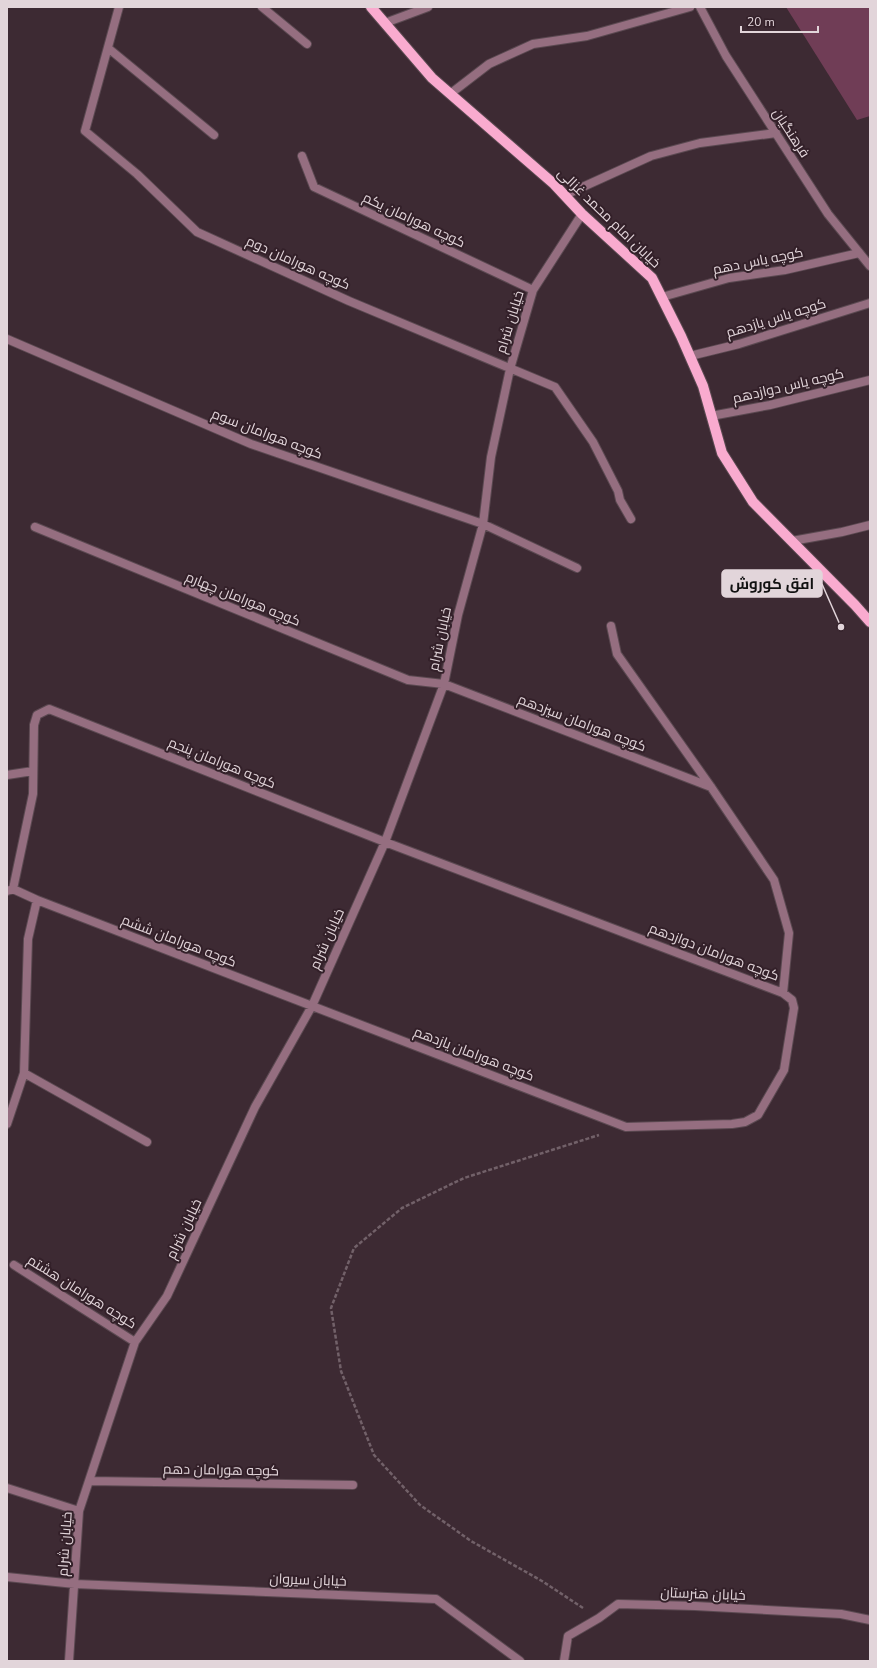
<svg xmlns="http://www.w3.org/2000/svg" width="877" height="1668" viewBox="0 0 877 1668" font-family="'Nunito Sans',Cairo,sans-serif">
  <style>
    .green { fill: #703d56 }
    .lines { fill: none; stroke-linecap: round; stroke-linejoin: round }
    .lane-casing { stroke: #5b4951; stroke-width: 10 }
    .street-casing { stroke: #5b4951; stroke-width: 10 }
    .primary-casing { stroke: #5b4951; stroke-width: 12 }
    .path { stroke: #726169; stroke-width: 2.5; stroke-dasharray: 4 2; stroke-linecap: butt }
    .lane { stroke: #956e80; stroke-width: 8 }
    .street { stroke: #956e80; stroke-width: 8 }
    .primary { stroke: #f9abcf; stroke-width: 10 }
    .labels { text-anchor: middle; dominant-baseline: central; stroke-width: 4; stroke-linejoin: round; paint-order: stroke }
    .street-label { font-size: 14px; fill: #e2d5da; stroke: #332029 }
    .leader { fill: none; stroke: #e2d5da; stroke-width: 1.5 }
    .callout-dot { fill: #e2d5da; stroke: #332029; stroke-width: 1.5 }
    .callout { fill: #e2d5da; stroke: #e2d5da; stroke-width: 1.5 }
    .callout-label { font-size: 15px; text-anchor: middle; font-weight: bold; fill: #111 }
  </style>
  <rect width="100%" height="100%" fill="#3d2a33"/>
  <path class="green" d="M786,7H870V116L857,120Z"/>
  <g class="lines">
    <defs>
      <path id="lane" d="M385,23L428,7
        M450,94L489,64L533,44L587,36L690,7
        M565,195L651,156L700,143L776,133
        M662,297L729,278L785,270L859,253
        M690,356L739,344L870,303
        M711,416L770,405L870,380
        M792,541L842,532L870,525"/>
      <path id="street" d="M119,7L85,131L137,174L197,232L349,301L555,387L593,442L618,491L620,500L631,519
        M262,7L307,44
        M700,7L726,56L828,214L870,266
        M108,48L214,135
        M302,156L314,187L533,290
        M7,339L251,444L483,524L577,568
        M35,527L408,680L444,684L711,787
        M611,626L617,654L711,787L774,880L789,933L783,993
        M7,775L33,771
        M7,891L13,889L37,900L626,1127L732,1124L745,1122L758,1115L784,1070L794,1008L792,1000L783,993L385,842L49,709L37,715L34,725L33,794L13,889
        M24,1073L147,1142
        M7,1124L24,1073L28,939L37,900
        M14,1265L135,1342
        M89,1481L353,1485
        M7,1488L79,1511
        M7,1577L75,1584L436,1599L520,1661
        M69,1661L79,1511L135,1342L167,1296L255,1107L312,1006L385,842L444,684L458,615L483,524L491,457L510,369L533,290L582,214
        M564,1661L568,1636L599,1618L618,1604L695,1606L841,1614L870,1620"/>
      <path id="primary" d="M371,7L432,78L554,184L582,214L652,278L681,336L703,386L722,453L753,502L855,605L870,622"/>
    </defs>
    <use href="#lane" class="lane-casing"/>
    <use href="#street" class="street-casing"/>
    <use href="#primary" class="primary-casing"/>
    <path class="path" d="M583,1608L542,1581L471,1541L420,1505L374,1455L341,1371L331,1308L354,1248L402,1208L464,1178L599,1135"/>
    <use href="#lane" class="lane"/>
    <use href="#street" class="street"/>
    <use href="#primary" class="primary"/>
  </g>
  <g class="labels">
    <g class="street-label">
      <text transform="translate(791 133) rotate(57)">فرهنگیان</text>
      <text transform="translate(609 218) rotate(44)">خیابان امام محمد غزالی</text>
      <text transform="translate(414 220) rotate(25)">کوچه هورامان یکم</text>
      <text transform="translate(758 261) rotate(-11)">کوچه یاس دهم</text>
      <text transform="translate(298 263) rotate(24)">کوچه هورامان دوم</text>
      <text transform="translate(776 318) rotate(-17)">کوچه یاس یازدهم</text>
      <text transform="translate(510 322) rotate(-73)">خیابان شرام</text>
      <text transform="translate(788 386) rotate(-13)">کوچه یاس دوازدهم</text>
      <text transform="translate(267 434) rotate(21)">کوچه هورامان سوم</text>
      <text transform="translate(243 599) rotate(22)">کوچه هورامان چهارم</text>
      <text transform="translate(440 639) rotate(-78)">خیابان شرام</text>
      <text transform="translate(582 723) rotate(21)">کوچه هورامان سيزدهم</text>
      <text transform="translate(222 763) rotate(22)">کوچه هورامان پنجم</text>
      <text transform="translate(327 939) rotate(-66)">خیابان شرام</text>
      <text transform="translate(179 941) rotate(21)">کوچه هورامان ششم</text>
      <text transform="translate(714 952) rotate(21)">کوچه هورامان دوازدهم</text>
      <text transform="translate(474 1054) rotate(21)">کوچه هورامان يازدهم</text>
      <text transform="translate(184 1229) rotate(-65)">خیابان شرام</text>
      <text transform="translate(82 1292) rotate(32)">کوچه هورامان هشتم</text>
      <text transform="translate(221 1470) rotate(1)">کوچه هورامان دهم</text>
      <text transform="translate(65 1544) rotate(-86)">خیابان شرام</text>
      <text transform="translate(308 1580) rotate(2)">خیابان سیروان</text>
      <text transform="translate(703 1594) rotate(2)">خیابان هنرستان</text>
    </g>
  </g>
  <path class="leader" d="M841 627L822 584"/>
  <circle class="callout-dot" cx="841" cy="627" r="4"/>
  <rect class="callout" x="722" y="570" width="100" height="27" rx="4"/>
  <g class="callout-label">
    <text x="772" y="589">افق کوروش</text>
  </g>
  <rect width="877" height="1668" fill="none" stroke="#e2d5da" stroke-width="16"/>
  <path d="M741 26v6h77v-6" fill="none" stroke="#e2d5da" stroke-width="2"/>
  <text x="747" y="26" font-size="12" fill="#e2d5da" stroke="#332029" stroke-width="3" paint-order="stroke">20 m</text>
</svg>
